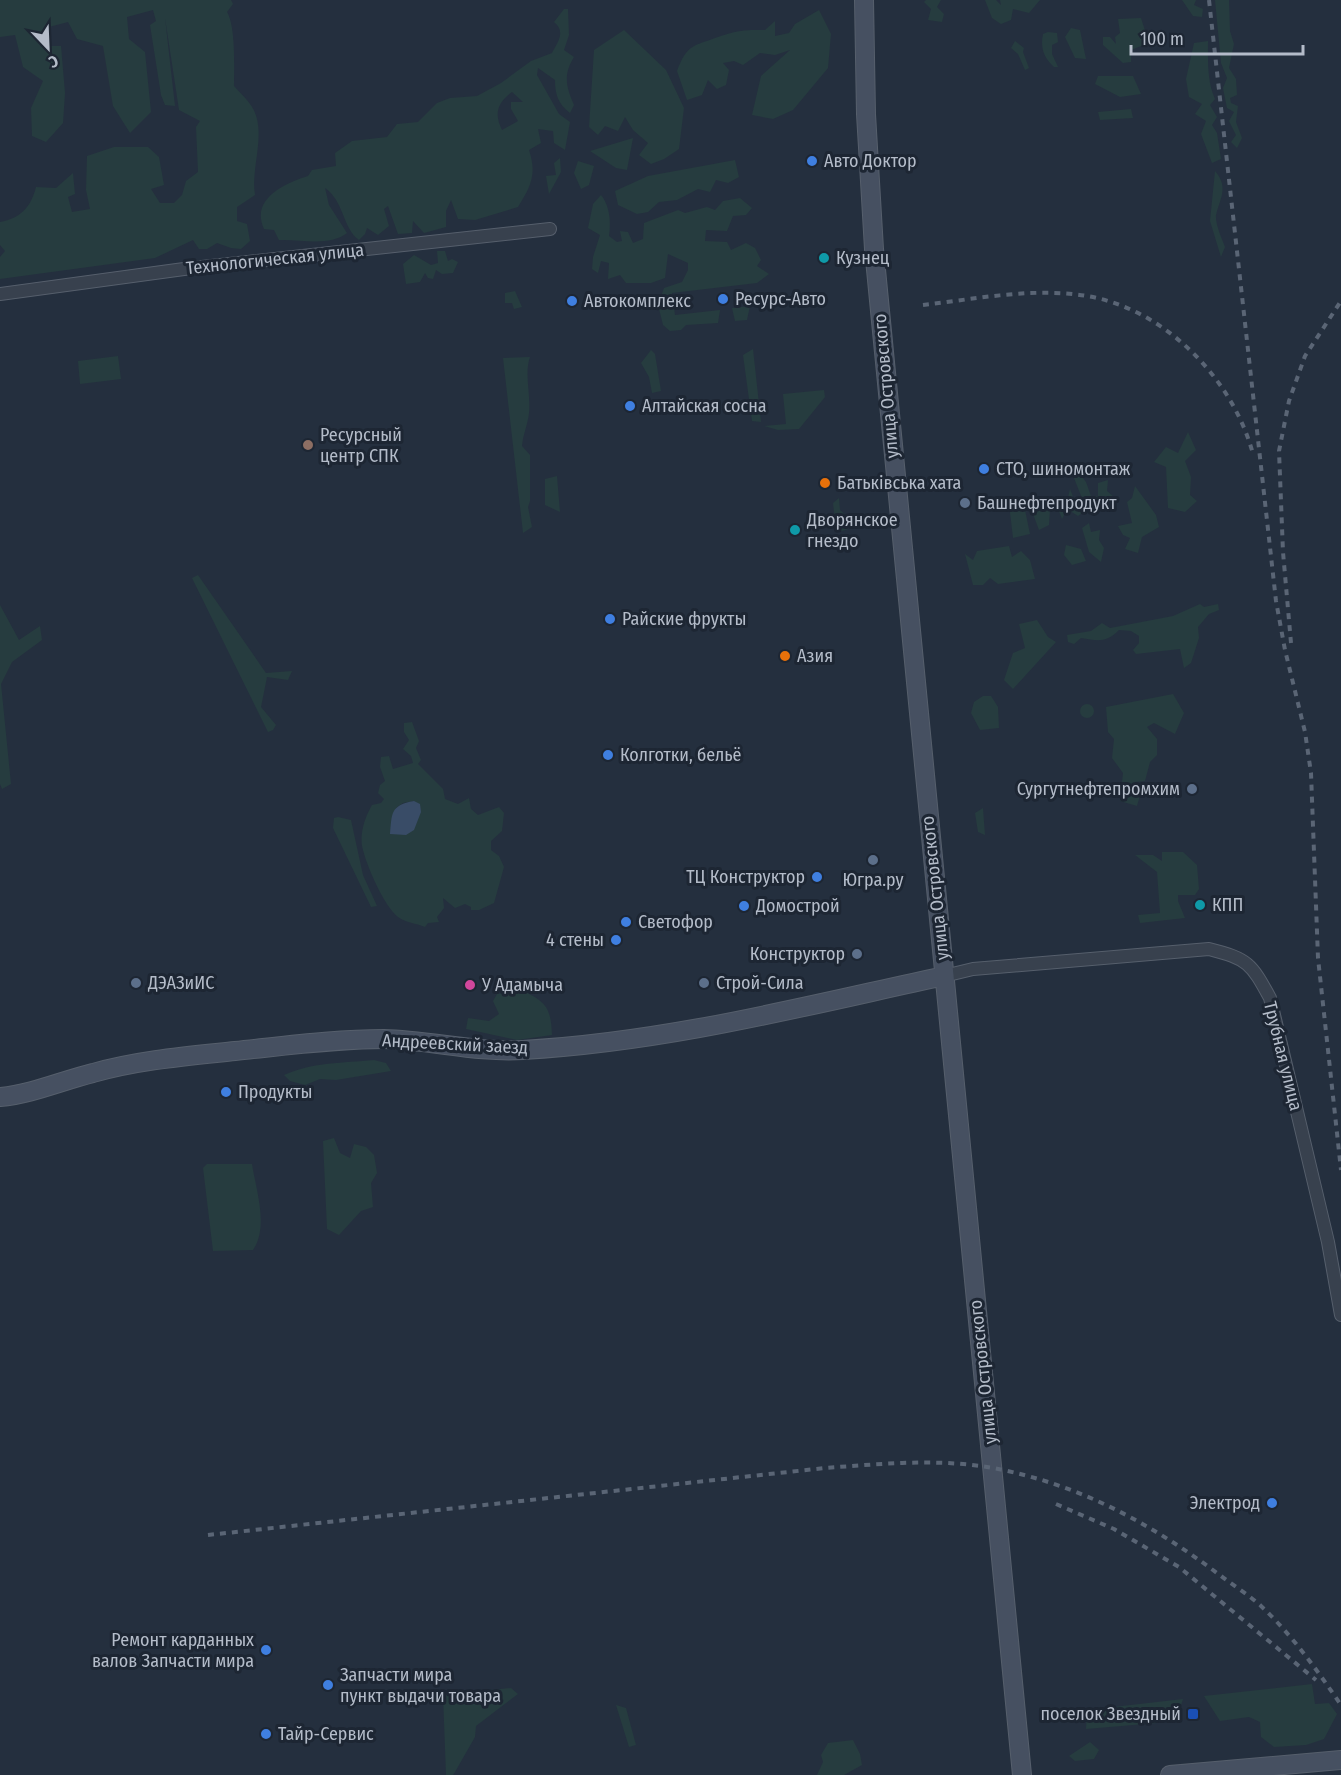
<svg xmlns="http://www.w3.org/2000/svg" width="1341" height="1775" viewBox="0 0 1341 1775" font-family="'Fira Sans Condensed',sans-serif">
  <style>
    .green { fill: #263c3f; fill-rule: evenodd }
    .water { fill: #394c67 }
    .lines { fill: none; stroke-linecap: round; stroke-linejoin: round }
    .street-casing { stroke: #565f6c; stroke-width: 14 }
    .secondary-casing { stroke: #565f6c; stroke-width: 20 }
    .street { stroke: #38414e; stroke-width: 12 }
    .secondary { stroke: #465061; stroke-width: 18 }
    .rail { stroke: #5a6575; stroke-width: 4; stroke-dasharray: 6 6; stroke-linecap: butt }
    .shop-dot { fill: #3f7fe0; stroke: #1d2633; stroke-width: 2 }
    .culture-dot { fill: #0f9aa8; stroke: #1d2633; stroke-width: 2 }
    .education-dot { fill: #8d6e63; stroke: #1d2633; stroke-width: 2 }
    .food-dot { fill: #e8710a; stroke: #1d2633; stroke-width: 2 }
    .service-dot { fill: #5c6f8a; stroke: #1d2633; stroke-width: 2 }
    .hotel-dot { fill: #d1479c; stroke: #1d2633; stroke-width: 2 }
    .transit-dot { fill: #1a4fb4; stroke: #1d2633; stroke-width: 2 }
    .labels { text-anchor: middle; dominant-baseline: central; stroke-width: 6; stroke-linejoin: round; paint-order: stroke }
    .poi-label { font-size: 18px; fill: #b4bcc9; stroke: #1d2633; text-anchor: start }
    .street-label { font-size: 18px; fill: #b4bcc9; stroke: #1d2633 }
  </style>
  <rect width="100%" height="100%" fill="#242f3e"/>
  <path class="green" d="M0,0H231L233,4L227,12C236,27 234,68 234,86C239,92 246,98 250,104C269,129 250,167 255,195L237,207V221L247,224L250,241L241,249L231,248L217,243L207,249H199L193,240L155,258L0,279V257L5,251L0,245V222C21,218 31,207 36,187L56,188L73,173L75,194L68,197L72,212L90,209L86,190L87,156L114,147H148L159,157L164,185L151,189L160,203H174L182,195L186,181L198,172L196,127L200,121L179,110L165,18L175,106L165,105L161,95L150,25L156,21L153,10L127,17L129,39L145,52L151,112L130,133L113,106L103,46L77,39L68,22L49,27L51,46H61L65,93L63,123L46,142L32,136L31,108L43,81L23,67L15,35L0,37Z
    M926,0H941L937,7L944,14L942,22L928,20L931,9L924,2Z
    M985,0H996L1001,5L1000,0H1040L1029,13L1013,9L1011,20L1001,24L992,18Z
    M1182,0H1196L1194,5L1203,9L1202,17L1193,16Z
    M1215,0H1229L1230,31L1234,44L1229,68L1236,79L1237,95L1230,98L1231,103L1238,106L1236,122L1242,138L1237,148L1231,142L1236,135L1229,121L1234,112L1227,108L1223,88L1227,78L1221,63Z
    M564,9H568L569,35L564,50L574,57C563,75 566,86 574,105L570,113C558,104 555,94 555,80L538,68L537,75L559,114L570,122L565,150L554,143L553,131L538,129L541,143L529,150C537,174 531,186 518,207L475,220L458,219L451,200L446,211V227L424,233L413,221L412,233L398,234L388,206L384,209L389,226L378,235L367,228L365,234L359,240C343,229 344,201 325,188L329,205L347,233C329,247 301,239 279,240L274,230L264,229C250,199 285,183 308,176L312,170L336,166L335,153L352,141L387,137L397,124L418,122L437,103L450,98L477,96L501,83L531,61L552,53C558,41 566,32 554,22ZM512,92L523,102H511V109L518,121L502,130C494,114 497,103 512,92Z
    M819,10L831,34L828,68L793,110L773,119L752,115L761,76L790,50L775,55L760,53L743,65L734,61L723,63L729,70L726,85L717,89L708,80L702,95L687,100L677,71C687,44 694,46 718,37C739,30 744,30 765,30L775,21V36L789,33L795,24Z
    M1141,18L1149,43L1131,50V62L1123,63L1103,45V37H1110L1116,44L1115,37L1120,33L1118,19Z
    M1071,28L1080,30L1086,59L1075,58L1065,37Z
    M624,30L666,70L684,108L679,149L664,159L651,164L639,155L648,143L633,130L625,117L618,131L605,126L598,135L589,127L594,50Z
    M1048,32L1057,33L1058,42L1052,45V54L1058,67H1054C1044,58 1040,48 1043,34Z
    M1015,41L1024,48L1023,52L1029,68L1025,70L1018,54L1011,48Z
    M1208,41C1208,61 1207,81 1215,99L1210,105L1217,117L1212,125L1217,133L1221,159L1212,163L1201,134L1206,121L1195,114L1202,104L1189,97L1186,79L1194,43Z
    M1098,76H1133L1141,94L1120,97L1095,84Z
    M1131,109L1133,118L1100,120L1098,112Z
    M633,138L627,170L616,168L590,151Z
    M560,158L561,172L549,194L546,176L556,175L554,163Z
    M735,160L739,177L728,183L716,180L710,192L698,189L677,200L659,202L648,212L637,214L618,205L615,191L648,176Z
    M578,161L594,166L589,185L581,189L574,173Z
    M1215,171C1229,187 1220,198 1216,215C1215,224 1222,239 1225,247L1221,257L1210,221Z
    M601,195C610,206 611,222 609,236L617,242L622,241L620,231L628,232L633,243L643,239L644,223L678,210L685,213L707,207L715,210L723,201L740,198L752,208L746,215L733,216L727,231L706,230L705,241L727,242L731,250L746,243L755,248L761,260L757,266L769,274L757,283L672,293L675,315L720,310L718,323L686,325L681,330L670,331L663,325L658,305L664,288L682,282L688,270V263L668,254L665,278L651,283H626L620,275L608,279L609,263L601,261L598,273L592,269L593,257L600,235L588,228L593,204Z
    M437,251H445L448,261L452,259L458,262L453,273L442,274L436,270L433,279L428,278L425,273L420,282L406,284L403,264L414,255L431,265L438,263Z
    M515,291L522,307L514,309L512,303H505V293Z
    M750,306L747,320L735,321L732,308Z
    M753,349L761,422L752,421L743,355Z
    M651,350L655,354L661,391L652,393L649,377L641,363Z
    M118,356L121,379L80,384L78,361Z
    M530,357C524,374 531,394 529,413C528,424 523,434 522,446L530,455V501L528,507L532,527L523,533L503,358Z
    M824,390L825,397L799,429L778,430L764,426L786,424L783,394Z
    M1188,432L1196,450L1185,461L1191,477L1190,495L1197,501L1185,512L1168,508L1166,467L1154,462L1166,447L1178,453Z
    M1078,472L1086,482L1091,496H1098V483L1108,480L1107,491L1114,497L1112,505L1086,510L1078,516L1067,509L1062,519L1057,506L1066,505L1070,489L1077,507L1085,506L1074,478Z
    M557,476L560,512L545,505V479Z
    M1135,486L1156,515L1159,527L1142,537L1138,553L1125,549L1130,538L1123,535L1118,526L1132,523L1127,502L1132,498Z
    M839,498L840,510L847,516L853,517L855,527L842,531L836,529L833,503Z
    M1027,498L1039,499L1050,509L1049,525L1039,530Z
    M1009,504L1024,505L1030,534L1013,538Z
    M1089,523L1091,532L1100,530L1099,540L1104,548L1101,562L1089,552L1082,528Z
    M1066,545L1081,549L1086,561L1072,565L1064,555Z
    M1009,546L1012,557L1021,551L1030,560L1035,579L998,584L990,578L983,585H973L965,554L973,560L977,551Z
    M198,575L266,673L292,671L288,680L267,677L261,707L276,725L273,730L268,732L192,578Z
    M1200,604L1204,607L1218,604L1219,610L1209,614L1198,627L1199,638L1191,663L1184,668L1180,649L1136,654L1133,650L1139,643V636L1131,631L1119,630C1106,643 1098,641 1081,638L1074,644L1068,642L1067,635L1091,631L1102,623L1110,628L1173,616Z
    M0,605L19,640L40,626L42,640L12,662L1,684L11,784L2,789L0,784Z
    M1037,620L1048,637L1056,642L1013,689L1004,680L1013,653L1025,648L1019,624Z
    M1173,694L1184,713L1175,734L1154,723L1147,727L1157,739V755L1150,762L1145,781L1135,782L1141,792L1137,806L1120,801L1123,773L1112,758L1114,739L1108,732L1106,707Z
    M983,696H991L998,707L999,728L980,730L971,713L974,702Z
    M1080 711a7 7 0 1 1 14 0a7 7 0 1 1-14 0Z
    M412,722L419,741L416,748L421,760L418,764L443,789L445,799L458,804L469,798L471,809L478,815L499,807L504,813L502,831L491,841V850L499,856L504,867L494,903L479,910H471V907L465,904L455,908L443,898L444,908L437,917L439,922L428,923L425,927C416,923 406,923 398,917C384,906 366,865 362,846C360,832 365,817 372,805L381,803L384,799L378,793L380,785L385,781L380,767L381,757L389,756L393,769L413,763L411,756L403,749L409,740L404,732V723ZM414,801L417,823L391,834L396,808L403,803Z
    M983,808L985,835L978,832L975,813Z
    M338,817L351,820L363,875L377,906L371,907L333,828L334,818Z
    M1162,852H1183L1197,865L1199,889L1195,895H1178V901L1185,918L1140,923L1138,915L1160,913L1157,872L1135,855H1153L1162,861Z
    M523,991C547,1002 551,1009 552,1035L517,1040L466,1029L468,1018L489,1021L499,1014L493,1001L497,994Z
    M374,1060L386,1063L391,1071L336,1080L320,1079L305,1085L290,1081L284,1075C314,1062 342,1063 374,1060Z
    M334,1138L340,1153L350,1158L354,1144L366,1147L374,1155L377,1173L371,1183L373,1207L361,1211L339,1235L327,1229L323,1141Z
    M207,1164H252C256,1190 269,1227 253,1250L213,1251L203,1168Z
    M1312,1684L1315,1704L1329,1703L1337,1714L1324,1739L1306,1745L1274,1747L1261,1737L1260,1722L1249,1717L1220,1721L1204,1696Z
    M511,1688L518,1694L476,1726L475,1737L455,1772L453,1775H446L443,1695Z
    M1183,1699L1180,1708L1164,1711L1157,1723L1086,1729L1087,1710Z
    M616,1705L626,1708L636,1745L629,1747Z
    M853,1740L860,1754L862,1765L844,1775H817L823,1762L821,1755L828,1743Z
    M1090,1742L1099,1750L1094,1759L1075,1761L1069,1756Z"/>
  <path class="water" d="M414,801L420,804L421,812L414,830L406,835L390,834C392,814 390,805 414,801Z"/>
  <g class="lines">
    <defs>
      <path id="street" d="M0,294L184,269L550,229
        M944,976L973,969L1209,949C1248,959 1251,963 1270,998L1328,1242L1341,1315"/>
      <path id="secondary" d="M864,0L866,114L874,249L1022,1775
        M0,1097C32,1094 61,1081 93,1073C139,1060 188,1056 235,1051C284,1046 335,1039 384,1039C431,1040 476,1053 523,1050C667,1042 805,1006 944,976
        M1170,1775L1341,1760"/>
    </defs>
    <use href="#street" class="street-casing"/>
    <use href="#secondary" class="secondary-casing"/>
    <use href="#street" class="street"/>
    <use href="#secondary" class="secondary"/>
    <path class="rail" d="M1209,0L1276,601L1285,650L1305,732L1311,773L1318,958L1341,1170
      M923,305C976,299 1033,287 1087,296C1165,309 1233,379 1253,454
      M1291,643L1283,552L1279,451L1289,401L1305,356L1341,301
      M1056,1504L1114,1529L1179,1567L1316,1680
      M208,1535L825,1468C880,1464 938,1458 993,1468C1079,1484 1152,1524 1221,1576C1234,1586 1249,1595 1261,1606C1292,1635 1317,1670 1341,1705"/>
  </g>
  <g class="shop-dot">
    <circle cx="812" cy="161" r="6"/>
    <circle cx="723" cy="299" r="6"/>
    <circle cx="572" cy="301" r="6"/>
    <circle cx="630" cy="406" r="6"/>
    <circle cx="984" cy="469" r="6"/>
    <circle cx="610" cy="619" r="6"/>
    <circle cx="608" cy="755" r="6"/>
    <circle cx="817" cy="877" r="6"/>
    <circle cx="744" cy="906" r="6"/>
    <circle cx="626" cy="922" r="6"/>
    <circle cx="616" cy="940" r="6"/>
    <circle cx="226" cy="1092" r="6"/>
    <circle cx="1272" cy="1503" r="6"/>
    <circle cx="266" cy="1650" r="6"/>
    <circle cx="328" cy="1685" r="6"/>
    <circle cx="266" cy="1734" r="6"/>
  </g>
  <g class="culture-dot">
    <circle cx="824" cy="258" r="6"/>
    <circle cx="795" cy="530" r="6"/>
    <circle cx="1200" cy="905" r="6"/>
  </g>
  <circle class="education-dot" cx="308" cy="445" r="6"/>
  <g class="food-dot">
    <circle cx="825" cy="483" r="6"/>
    <circle cx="785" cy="656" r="6"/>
  </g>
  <g class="service-dot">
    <circle cx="965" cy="503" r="6"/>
    <circle cx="1192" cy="789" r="6"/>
    <circle cx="873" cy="860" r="6"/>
    <circle cx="857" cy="954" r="6"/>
    <circle cx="136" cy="983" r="6"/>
    <circle cx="704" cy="983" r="6"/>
  </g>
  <circle class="hotel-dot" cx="470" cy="985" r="6"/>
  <rect class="transit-dot" x="1187" y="1708" width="12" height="12" rx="3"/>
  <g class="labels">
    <g class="poi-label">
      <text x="824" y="161">Авто Доктор</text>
      <text x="836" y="258">Кузнец</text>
      <text x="735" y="299">Ресурс-Авто</text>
      <text x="584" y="301">Автокомплекс</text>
      <text x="642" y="406">Алтайская сосна</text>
      <text x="320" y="435">Ресурсный<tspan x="320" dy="21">центр СПК</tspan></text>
      <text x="996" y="469">СТО, шиномонтаж</text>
      <text x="837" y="483">Батькiвська хата</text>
      <text x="977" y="503">Башнефтепродукт</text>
      <text x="807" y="520">Дворянское<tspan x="807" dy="21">гнездо</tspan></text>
      <text x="622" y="619">Райские фрукты</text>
      <text x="797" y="656">Азия</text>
      <text x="620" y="755">Колготки, бельё</text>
      <text x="1180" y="789" text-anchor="end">Сургутнефтепромхим</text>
      <text x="805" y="877" text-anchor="end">ТЦ Конструктор</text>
      <text x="873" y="880" text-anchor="middle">Югра.ру</text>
      <text x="1212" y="905">КПП</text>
      <text x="756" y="906">Домострой</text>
      <text x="638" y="922">Светофор</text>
      <text x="604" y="940" text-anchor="end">4 стены</text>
      <text x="845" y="954" text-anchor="end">Конструктор</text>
      <text x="148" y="983">ДЭАЗиИС</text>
      <text x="716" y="983">Строй-Сила</text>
      <text x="482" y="985">У Адамыча</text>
      <text x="238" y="1092">Продукты</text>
      <text x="1260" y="1503" text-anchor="end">Электрод</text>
      <text x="254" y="1640" text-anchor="end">Ремонт карданных<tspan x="254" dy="21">валов Запчасти мира</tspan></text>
      <text x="340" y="1675">Запчасти мира<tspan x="340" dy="21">пункт выдачи товара</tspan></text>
      <text x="1181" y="1714" text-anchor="end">поселок Звездный</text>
      <text x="278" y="1734">Тайр-Сервис</text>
    </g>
    <g class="street-label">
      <text transform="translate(275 259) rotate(-6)">Технологическая улица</text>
      <text transform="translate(886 386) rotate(-95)">улица Островского</text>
      <text transform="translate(935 888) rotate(-96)">улица Островского</text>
      <text transform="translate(455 1044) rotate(3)">Андреевский заезд</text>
      <text transform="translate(1283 1056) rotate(76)">Трубная улица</text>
      <text transform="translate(983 1372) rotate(-96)">улица Островского</text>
    </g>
  </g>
  <g transform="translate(48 48) rotate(157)" stroke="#1d2633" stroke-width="4.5" paint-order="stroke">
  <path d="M0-4.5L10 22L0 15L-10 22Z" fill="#b4bcc9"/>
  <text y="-9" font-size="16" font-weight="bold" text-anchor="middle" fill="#b4bcc9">С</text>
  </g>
  <path d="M1131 45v9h172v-9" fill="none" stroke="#b4bcc9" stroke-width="3"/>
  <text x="1140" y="45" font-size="18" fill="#b4bcc9" stroke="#1d2633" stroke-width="4.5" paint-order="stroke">100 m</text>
</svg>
